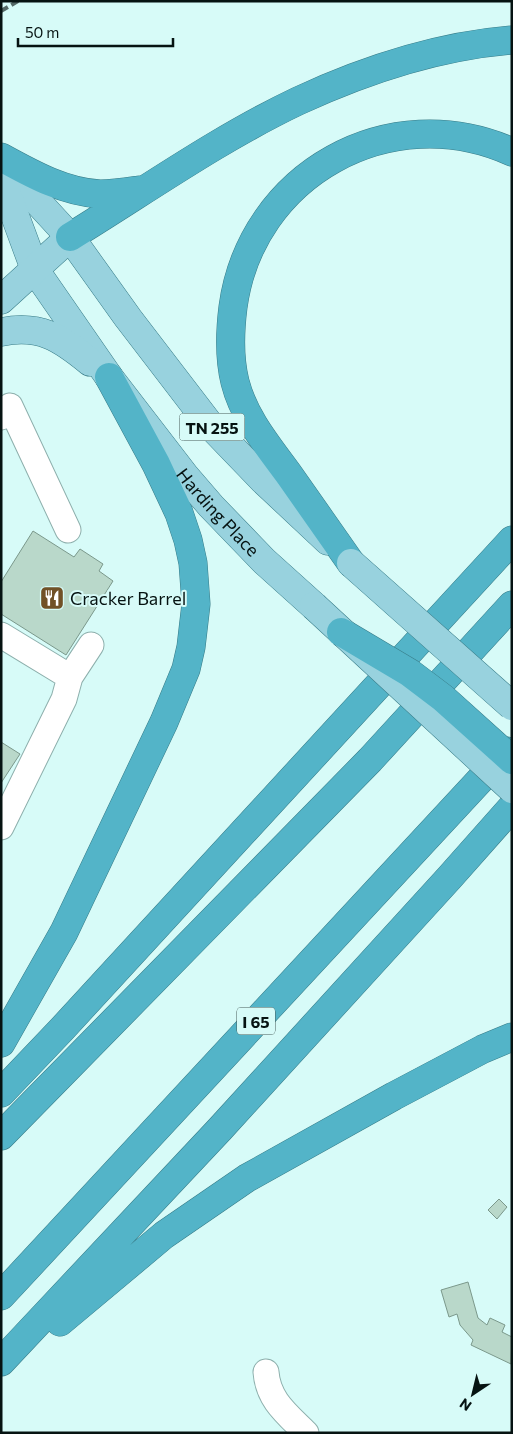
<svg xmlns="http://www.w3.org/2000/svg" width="513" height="1434" viewBox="0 0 513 1434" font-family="Commissioner,sans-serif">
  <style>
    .building { fill: #b9d8ca; stroke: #7b988b }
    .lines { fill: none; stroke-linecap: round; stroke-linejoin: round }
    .minor-casing { stroke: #8dafac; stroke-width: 27 }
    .major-casing { stroke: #387c88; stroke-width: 29 }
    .highway-casing { stroke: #387c88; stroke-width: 29 }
    .minor { stroke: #fff; stroke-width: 25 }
    .major { stroke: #98d2de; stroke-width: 28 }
    .highway { stroke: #53b4c8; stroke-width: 28 }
    .rail { stroke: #536866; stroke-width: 4; stroke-dasharray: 8 4; stroke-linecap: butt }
    .major-bridge-casing { stroke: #387c88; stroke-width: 29; stroke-linecap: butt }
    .highway-bridge-casing { stroke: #387c88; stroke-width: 29; stroke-linecap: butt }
    .major-bridge { stroke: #98d2de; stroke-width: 28 }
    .highway-bridge { stroke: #53b4c8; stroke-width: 28 }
    .labels { text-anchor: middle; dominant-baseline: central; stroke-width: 4; stroke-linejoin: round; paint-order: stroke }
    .shield { fill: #d7fbf8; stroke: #455957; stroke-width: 1 }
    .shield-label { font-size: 16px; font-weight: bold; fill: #061312 }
    .street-label { font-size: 18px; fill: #061312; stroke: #d7fbf8 }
    .poi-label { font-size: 18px; fill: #061312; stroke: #d7fbf8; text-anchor: start }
  </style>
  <rect width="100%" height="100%" fill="#d7fbf8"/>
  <path class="building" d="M33,531L74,557L80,549L103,564L99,571L113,581L66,655L1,614V582Z
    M1,742L20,754L1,783Z
    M499,1199L507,1207L497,1219L488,1210Z
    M468,1282L478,1318L487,1325L490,1318L505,1325L502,1332L512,1337L511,1364L471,1345L473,1340L460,1325L457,1314L449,1317L441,1290Z"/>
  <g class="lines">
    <defs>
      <path id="minor" d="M1,417L10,406L68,530
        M1,635L70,677L64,699L1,827
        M70,677L91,645
        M266,1372C268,1400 287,1414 306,1433"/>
      <g id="major">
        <path d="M1,162L70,237L128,318L210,425L263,480L328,541"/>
        <path id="s1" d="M1,178L35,270L109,377L186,477L211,506L264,561L314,606"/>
        <path d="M1,300L70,237"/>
        <path d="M1,332C40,324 61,338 90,362"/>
      </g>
      <path id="highway" d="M1,157C32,174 64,192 100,194C114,194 126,192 139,190
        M70,237C145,191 218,139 298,101C365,70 438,46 512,40
        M351,563C331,534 310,505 290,476C269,447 244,418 235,382C229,358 230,331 233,307C251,174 390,97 512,152
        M1,1043L64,932L164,722L186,669L191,647L196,604L193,563L188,540L179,513L156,464L109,377
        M1,1093L62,1029L512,540
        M1,1136L370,760L512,605
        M1,1296L507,751
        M60,1322L164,1235L247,1178L394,1096L483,1049L512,1037
        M1,1362L220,1129L450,877L512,807"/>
    </defs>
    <use href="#minor" class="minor-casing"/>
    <use href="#major" class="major-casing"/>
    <use href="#highway" class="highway-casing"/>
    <use href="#minor" class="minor"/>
    <use href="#major" class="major"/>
    <use href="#highway" class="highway"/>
    <path class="rail" d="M1,11L18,1"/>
    <defs>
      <path id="major-bridge" d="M351,563L512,706
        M314,606L512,789"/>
      <path id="highway-bridge" d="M341,632L410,673L443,698L512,760"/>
    </defs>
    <use href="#major-bridge" class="major-bridge-casing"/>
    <use href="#highway-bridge" class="highway-bridge-casing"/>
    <use href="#major-bridge" class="major-bridge"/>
    <use href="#highway-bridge" class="highway-bridge"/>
  </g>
  <defs>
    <symbol id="restaurant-square" viewBox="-11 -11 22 22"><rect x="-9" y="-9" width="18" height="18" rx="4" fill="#715127" stroke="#d7fbf8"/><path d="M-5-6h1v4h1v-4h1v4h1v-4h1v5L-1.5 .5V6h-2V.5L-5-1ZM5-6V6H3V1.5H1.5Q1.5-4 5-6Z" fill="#fff"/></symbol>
  </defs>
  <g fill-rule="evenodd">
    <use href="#restaurant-square" x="38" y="584" width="28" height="28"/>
  </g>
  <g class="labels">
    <g class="shield">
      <rect x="179.5" y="413.5" width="65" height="27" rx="4"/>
      <rect x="237" y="1007.5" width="38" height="27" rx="4"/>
    </g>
    <g class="shield-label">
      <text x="212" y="427">TN 255</text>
      <text x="256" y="1021">I 65</text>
    </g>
    <g class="street-label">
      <text stroke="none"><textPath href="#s1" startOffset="402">Harding Place</textPath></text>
    </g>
    <g class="poi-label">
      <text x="70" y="598">Cracker Barrel</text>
    </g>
  </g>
  <rect width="513" height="1434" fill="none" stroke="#061312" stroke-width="5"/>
  <g transform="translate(473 1394) rotate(215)" stroke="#d7fbf8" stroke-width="4" paint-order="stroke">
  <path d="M0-4L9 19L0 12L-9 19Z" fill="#061312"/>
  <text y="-8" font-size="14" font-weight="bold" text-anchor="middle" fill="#061312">N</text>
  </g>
  <path d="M18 38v8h155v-8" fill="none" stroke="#061312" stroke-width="2.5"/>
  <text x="25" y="38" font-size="15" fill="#061312" stroke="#d7fbf8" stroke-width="4" paint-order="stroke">50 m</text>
</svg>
